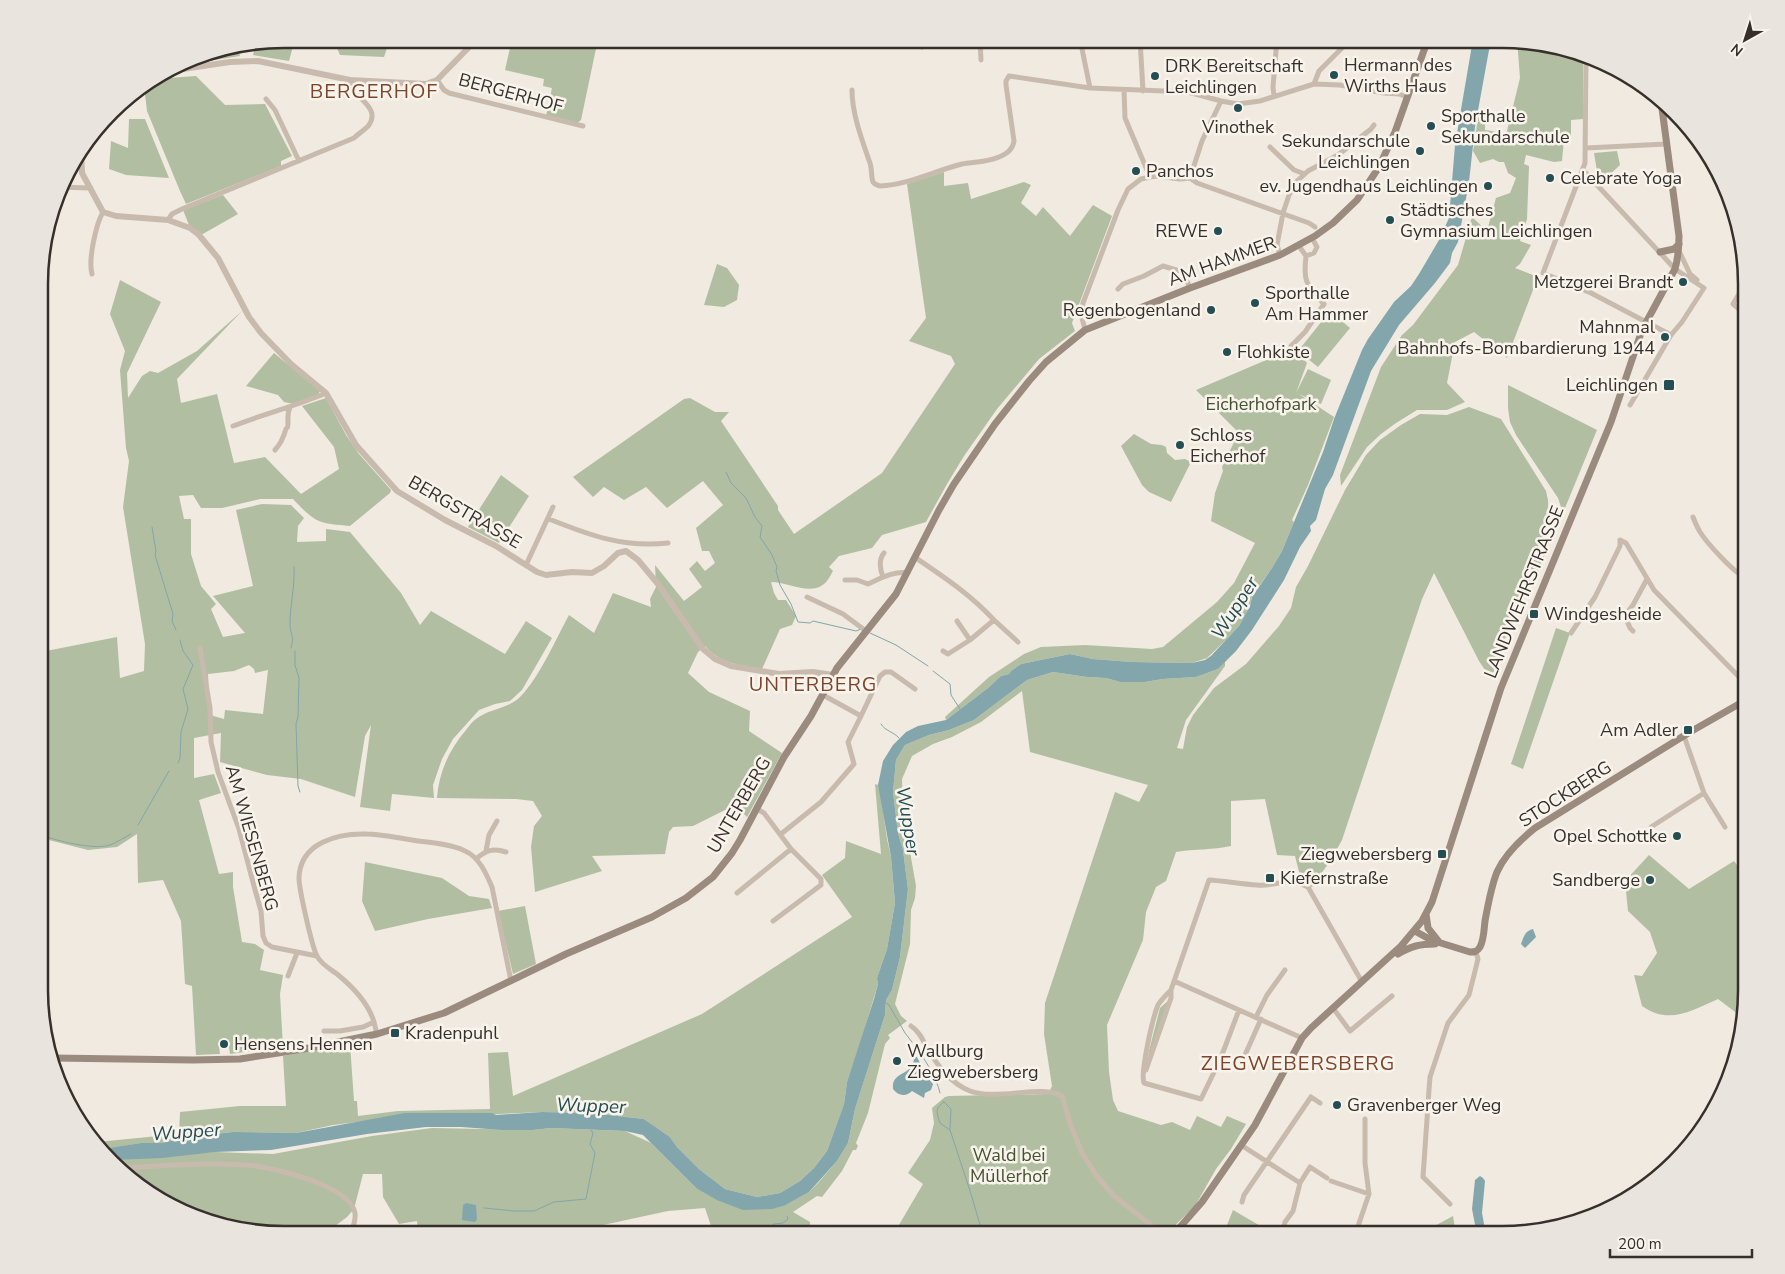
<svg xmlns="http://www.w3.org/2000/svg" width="1785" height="1274" viewBox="0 0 1785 1274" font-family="'Nunito Sans',sans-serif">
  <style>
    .green { fill: #b2bea1; fill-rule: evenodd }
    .water { fill: #82a6ab }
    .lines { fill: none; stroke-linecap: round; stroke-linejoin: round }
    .stream { stroke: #82a6ab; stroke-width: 1 }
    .minor { stroke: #c8bbad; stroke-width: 5 }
    .tertiary { stroke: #c8bbad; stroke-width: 6 }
    .secondary { stroke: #9b8b7e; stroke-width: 7 }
    .poi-dot { fill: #244d54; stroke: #f8f4ec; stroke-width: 2 }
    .labels { text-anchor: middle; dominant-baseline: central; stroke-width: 5; stroke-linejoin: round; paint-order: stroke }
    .poi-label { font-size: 18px; fill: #372f2b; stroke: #f8f4ec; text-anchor: start }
    .street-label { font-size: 18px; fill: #372f2b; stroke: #f8f4ec }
    .park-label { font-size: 18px; fill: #445231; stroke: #f8f4ec }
    .water-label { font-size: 19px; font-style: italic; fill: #244d54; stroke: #f8f4ec }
    .quarter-label { font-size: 20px; letter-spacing: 1px; fill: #7d452c; stroke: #f8f4ec }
    .rim { fill: none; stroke: #372f2b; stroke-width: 2.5 }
  </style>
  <rect width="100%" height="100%" fill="#f0eae0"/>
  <path class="green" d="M283,39H295L289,61L253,55L256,44Z
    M333,39H390L384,57L340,55Z
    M512,39H598L581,120L577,123L546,116L552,88L543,86L544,79L505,70Z
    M1517,39L1583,54V119L1571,120V136L1564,139L1562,161L1554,162L1526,155L1524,164L1529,166L1527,219L1520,241L1531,245L1520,264L1515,268L1538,277L1507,358L1474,332L1455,342L1447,383L1465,402L1447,410H1417L1396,423L1381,434L1367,447L1341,486L1340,475L1381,367L1402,335L1413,325L1458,265L1472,217L1487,231L1496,198L1510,193L1516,178L1508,173L1504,162H1499L1493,159L1480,163L1473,151L1478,118L1481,116L1485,119V130L1504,133L1507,131L1520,78Z
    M237,48L240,56L176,66L190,57Z
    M196,76L225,105L265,104L292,156L281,161V166L186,204L180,191L147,111L144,86L154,79Z
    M129,119H145L169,178L126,175L109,169L111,141L128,148Z
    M1617,151L1620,165L1605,179L1597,171L1594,153Z
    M944,172V186L968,183L971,199L1024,182L1031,185L1021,203L1036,216L1043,207L1070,236L1093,205L1112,216L1072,323L1075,331L1039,359L997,409L964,456L947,484L926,522L882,535L872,548L839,556L829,567L833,571C831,574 828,581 824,584C810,596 789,582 771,582L774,593L778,600H786L796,616L792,625L780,629L762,669C739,665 721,664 705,646L698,652L688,673L709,692L750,711L749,731L782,753L747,817L738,808L725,810L693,826L673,827L669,832L665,854L592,856L602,871L535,892L531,847L534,826L542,816L533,801L516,799L437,798C439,772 449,750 466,730C469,726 473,721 476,719C490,708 508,709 520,697C539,678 556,639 569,615L594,633L613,593L651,607L650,599L656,587L655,565L684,601L702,587L689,569L697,561L705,571L715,563L709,551H702L696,528L723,505L703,481L667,508L646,487L624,500L604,487L593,497L573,477L684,399L690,398L715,412H729L721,421L778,506V510L794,534L882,473L955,364L951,356L909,341L926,318L907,184Z
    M223,195L238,214L201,235L189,225L183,210Z
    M717,264L727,268L739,285L737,300L724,307L704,305Z
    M120,280L161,302L127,373L128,398L142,376L150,371L158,373L197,351L242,311L177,379L181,403L217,394L234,463L265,457L301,494L339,469L334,447L302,406L326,398L346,435L359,454L391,490L390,493L350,526C317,523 316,523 293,499H260L222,508H201L193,495L179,496L184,519H191V554L201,586L216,604L211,609L223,637L245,633L213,596L253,586L236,510L262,504L291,505L304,518L298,526L297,542L326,541V529L350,532L401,593L420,625L431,611L505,654L526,621L552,638L522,690L510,701L495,704L479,710L453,739L442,759L433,785L434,798L392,794L390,811L360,807L371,725L365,736L355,797L301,779L267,775L220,762L221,733L194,738V778L214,774L221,793L199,800L219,874L233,872V887L242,942L255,944L264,950L260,970L283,975L280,994L283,1047L230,1054L228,1040L225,1038V1042L222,1043V1045L219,1046L220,1054L196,1055L192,986L185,984L181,921L163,880L138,883L137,834L117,847L88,850L41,838V652L117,637L120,678L144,671L145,644L123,507L129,461L126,448L120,370L125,351L110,314ZM249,665L254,669L255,673L268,670L263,714L225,710L224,719L210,715L208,674L234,671Z
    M1330,311L1350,328L1318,367L1298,351Z
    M1294,348L1307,363L1296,393L1308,369L1331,380L1321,404L1299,394L1334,417L1308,485L1292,520L1294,522L1282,551L1272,568L1252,596L1250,606L1239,626L1226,640L1207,658L1192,663L1132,662L1093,659L1070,654L1021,664L1011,671L1009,674L1001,676L988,688L946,720L945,717L989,677L1024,654L1041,647L1085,645L1152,649L1163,647L1217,602L1234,583L1255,543L1211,521L1215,493L1223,471L1222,467L1237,436L1236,430L1196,390Z
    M274,353L320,391L318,395L294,404L284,402L278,395L246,386Z
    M1508,385L1597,430L1563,513L1558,498L1516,435L1510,422L1508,408Z
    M1469,407L1501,419L1546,491L1548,500L1549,544L1539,569L1515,610L1491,679L1479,661L1434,573L1422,599L1342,840L1332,858L1312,887L1302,883L1295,856L1277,855L1265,799L1231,801V846C1213,850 1194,849 1176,852L1166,881L1156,887L1146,912L1143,940L1107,1025L1109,1072L1113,1100L1118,1111L1161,1125L1172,1122L1190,1130L1197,1116L1221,1127L1227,1116L1246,1124L1231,1149L1216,1169L1195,1206L1166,1234L1145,1226L1139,1230L1144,1235H893L923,1184L908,1173L930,1140L934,1123L932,1108L945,1097L949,1096L1048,1094L1052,1086L1044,1034L1045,1003L1115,792L1139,802L1148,785L1030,752L1022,691L981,722L952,737L933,744L912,756L902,779L903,812L916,886L915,898L911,910L910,944L895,1004L901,1016L907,1021L888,1035L890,1038L885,1044L868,1113L856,1143L858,1146L856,1150H853L842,1171L822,1197L817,1196L793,1212L810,1222V1225L829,1235H714L705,1208L668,1211L566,1233L564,1235H418L417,1221L399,1224L383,1197L382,1174H363L354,1209L347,1217L323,1235H268L190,1217L134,1185L111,1158L215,1152L273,1154L372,1136L432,1128L533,1130L551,1128L625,1131L651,1143L696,1188L786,1205L809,1192L818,1183L837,1161L848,1143L855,1109L885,1015L886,1000L892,990L900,957L908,889L903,850L898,833L893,792L896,760L905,745L929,735L949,730L974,720L1027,680L1053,672L1087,677L1106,678L1120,682H1145L1163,679L1196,677L1218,669L1225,661V666L1186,720L1177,748L1183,749L1187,727L1193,715L1214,688L1246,664L1279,626L1291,608L1296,587L1308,566L1345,490L1366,455L1380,440L1401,425L1420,414L1447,415Z
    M1134,434L1151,444L1162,445L1166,447L1167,453L1175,460L1185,459L1191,462L1171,502L1149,492L1142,485L1121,446Z
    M501,475L529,496L499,543L468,527Z
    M1556,628L1570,633L1523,769L1511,764Z
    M875,784L878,785L881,797L887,839L891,857L895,903L887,949L877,978L878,984L861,1041L847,1082L844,1104L827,1151L814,1168L800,1181L780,1193L757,1197L725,1189L699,1169L677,1147L670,1137L644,1119L592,1113L542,1112L373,1120L333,1125L296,1133L233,1132L181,1138L162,1143H141L108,1149H103L97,1142L179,1134L180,1112L240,1106H286L283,1056L350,1044L354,1101H357L358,1116L398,1111L490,1109L488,1053L508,1052L513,1096L702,1014L852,917L822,875L845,858L846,841L881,854Z
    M1649,855L1689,889L1734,861L1746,877V1006L1743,1018L1718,999C1691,1011 1669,1025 1642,1006L1634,975L1642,976L1657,953L1650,932L1628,911L1625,881Z
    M365,862L442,878L469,896L489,899L492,908L428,919L375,931L362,901Z
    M525,906L536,964L513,974L498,911Z
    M1170,999L1150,1056L1148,1055L1160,1008Z
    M1233,1210L1276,1235H1223Z
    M1453,1216L1456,1235H1418Z"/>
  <path class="water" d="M1473,39H1491L1475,127L1469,182L1458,242L1452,253L1450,263L1435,283L1399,325L1371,371L1333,475L1325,489L1316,520L1310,526L1311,531L1300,547L1284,580L1252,630L1236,651L1218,669L1196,677L1163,679L1145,682H1120L1106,678L1087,677L1053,672L1027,680L974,720L949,730L929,735L905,745L896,760L893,792L898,833L903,850L908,889L900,957L892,990L886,1000L885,1015L855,1109L848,1143L837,1161L809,1192L786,1205L772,1209L743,1210L717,1200L696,1188L643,1135L625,1131L551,1128L533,1130H502L461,1127H426L367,1134L271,1150L215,1152L162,1158L113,1160L103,1149L141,1143H162L181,1138L233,1132L296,1133L405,1113H492L496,1115L542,1112L592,1113L644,1119L670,1137L677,1147L699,1169L725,1189L757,1197L780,1193L800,1181L814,1168L827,1151L844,1104L847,1082L874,999L878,984L877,978L887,949L895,903L891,857L878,785L883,761L893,745L906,732L918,726L946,720L988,688L1001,676L1009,674L1011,671L1021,664L1070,654L1093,659L1132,662L1192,663L1205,660L1211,656L1239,626L1250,606L1252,597L1272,568L1282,551L1323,452L1334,419L1362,350L1368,339L1394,302L1411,286L1419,274L1439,240L1449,218L1455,145Z
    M1533,929L1536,937L1525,948L1521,944C1524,936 1525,931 1533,929Z
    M914,1057H917L926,1075L933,1084L931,1090L925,1093L924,1098L912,1091C906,1097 898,1096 893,1089C891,1070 914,1077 914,1057Z
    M1480,1176L1483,1178L1485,1181L1482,1213L1486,1235H1477L1472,1209L1475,1180Z
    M466,1203L476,1205L477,1219L475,1222L462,1220L463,1205Z
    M459,1226H474L478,1229L479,1234L459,1235Z"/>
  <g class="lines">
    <path class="stream" d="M726,472L731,483L746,498L755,517L762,526L760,537L772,555L777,567L776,571L780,585L791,604L798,622L810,623L813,621L856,631L861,629
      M152,527L156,551L155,555L173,614L172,621L176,630
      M870,633L896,645L928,666
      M291,648C295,634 290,636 290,624C290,605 295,587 294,567
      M295,651V665L299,678L298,717L296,724L298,786L300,792
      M933,671L950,684L951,695L960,709
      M881,724C885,731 894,732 899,738
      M178,763L180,758L181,732L188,709L183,689L193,665L183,651L180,640
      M138,825L169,771
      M41,835C58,841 92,850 110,845C117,842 124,838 131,834
      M885,1002L889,1005L905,1033L912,1042
      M914,1046C924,1057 937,1078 940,1093
      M943,1101L951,1109L950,1129
      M944,1102C934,1109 937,1113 940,1123L950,1130L971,1194L983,1235
      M484,1208L514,1211H534L554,1202L586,1199L595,1153L590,1144L593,1133L591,1130
      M760,1235L774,1224L783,1223L788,1219L787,1216"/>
    <path class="minor" d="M910,39L922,47
      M980,39L981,60
      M1080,39L1090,88
      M1140,39L1143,91
      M1586,55L1585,163L1543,273L1591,293L1671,335
      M437,80L444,90L449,93L583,126
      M1314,84L1319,71L1351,39
      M852,90C852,114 862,140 870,163C872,169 871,177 873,182C875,185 877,185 880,186C908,185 934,171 962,164C974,162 988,162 999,157C1007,154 1013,149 1014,141L1006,85V81L1009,76L1090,88L1188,92L1221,101L1238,104L1260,101L1314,84L1340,85L1384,93L1399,94L1407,97
      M1124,90L1125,118L1150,177
      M1274,96L1273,87L1277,39
      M266,99L275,110L299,161
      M1270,147L1294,170L1305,174
      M1586,148L1666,144
      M1584,171L1675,269L1704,288
      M1190,178L1197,183L1309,223L1315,227
      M1190,178L1202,141L1221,101
      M60,187L89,188
      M168,220L172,214L182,209L354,138C358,134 366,129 369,125C382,106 350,97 350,80
      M1679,251L1690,274L1697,280
      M1280,255L1277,245L1283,213L1289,195L1296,182L1308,171L1338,155L1371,129L1374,125
      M1306,256L1314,253L1317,247L1312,238
      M92,274C88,260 96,224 103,212
      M1746,282L1733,304L1746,315
      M1118,289L1123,284L1144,276L1163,266L1183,272L1190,288
      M1085,330L1081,314L1083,303L1118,210L1128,189L1141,179L1150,177L1157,176L1180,179L1190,178
      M1291,346L1305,332L1324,304C1306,284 1303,282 1306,256L1299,246
      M1630,405L1671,335L1682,322L1704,288
      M233,426C264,414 296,406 326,393
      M275,450C281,443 282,440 285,432C286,426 288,430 288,424C288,417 287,414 290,407
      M1693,517C1695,522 1697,527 1700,532C1707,543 1734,573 1746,578
      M549,519C589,535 623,548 668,543
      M916,558C944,577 971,595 994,620L970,640L948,654L943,651
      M526,565L553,507
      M883,577C880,569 878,560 884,553
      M845,580H857L868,584C879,579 896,570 908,573
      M807,597L843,614L866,631
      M994,620L1018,642
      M957,621L970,640
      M1633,631L1630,628L1625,616L1633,605L1647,579
      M1571,633L1595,597L1620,546V540L1626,543L1654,590L1746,684
      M200,648L210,708L211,742L218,772L239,829L254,886L261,911L263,936L266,943L272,947L317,956
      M823,695L861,716L880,676L885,672H891L915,689
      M1684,736L1704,793L1725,827
      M757,809L764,813L791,849L821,879V885L773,921
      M1651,827L1704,793
      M781,834L821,802L854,764L848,742L861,716
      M486,851L489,835L497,821
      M476,859C486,850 493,848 506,852
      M737,893L791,849
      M288,976L297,953
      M1174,981L1302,1038
      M1333,1008L1350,1031L1392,996
      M1239,1010L1220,1060L1201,1099L1144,1083C1140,1072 1153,1017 1158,1005C1161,1000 1166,995 1171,990L1209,880C1225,881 1241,884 1257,885C1277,887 1285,876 1308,887L1362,982
      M1256,1017L1267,995L1285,970
      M374,1022C368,1002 353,987 337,974C330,969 321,964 317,956C312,947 299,889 299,878C300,843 337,833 367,834C382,834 397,838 412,840C429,843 449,843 465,851C479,857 486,873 492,887L511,981
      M911,1026C919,1031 923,1040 927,1048C938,1066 950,1083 970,1091C996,1101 1043,1084 1062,1096L1071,1126L1082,1153L1096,1175L1114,1196L1164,1235
      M324,1031H340L363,1027L374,1022L377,1034
      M1245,1055L1261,1019
      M1146,1070L1171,998V990
      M1241,1145L1300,1183
      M120,1168C162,1166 205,1162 247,1165C271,1167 350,1185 355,1213C356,1220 353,1228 350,1235
      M1331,1181L1369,1194
      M1242,1202L1244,1195L1311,1097L1320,1103
      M1450,1204L1423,1177L1429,1090L1430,1077L1448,1023L1469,995L1478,959L1476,952
      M1282,1235L1285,1222L1293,1211L1300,1183L1310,1167L1327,1178
      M1355,1235L1369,1194L1365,1163V1119"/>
    <path class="tertiary" d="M169,71L230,62L258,61L350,80L426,84L437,80L477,39
      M81,153L82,173L103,212L116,216L168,220L190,228L199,235L218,258L249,317L261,333L291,364L326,393L356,445L397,491L445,520L496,546L537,572L546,575L572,572L592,573L604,566L618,553L626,551L638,560L658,584L703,649L715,659L731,666L779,674L813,672L833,675"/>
    <path class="secondary" d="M1660,252L1674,249L1679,244
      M1426,914L1428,928L1439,942
      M1415,931L1431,940L1470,952C1474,952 1477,952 1480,947C1484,940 1484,929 1485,921C1488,905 1491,887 1497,872C1505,854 1520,840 1535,828L1690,732L1746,700
      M1398,954C1411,946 1420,944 1435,944
      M53,1058L193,1060L240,1059L304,1049L377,1034L444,1013L566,954L652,917L686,898L713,877L732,853L740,840L784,757L811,716L837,668L896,594L939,510L954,484L995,424L1029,381L1046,362L1085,330L1190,288L1280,255L1315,236L1333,223L1357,200L1379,167L1395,132L1428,39
      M1173,1235L1202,1202L1255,1125L1302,1038L1311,1028L1401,946L1422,921L1432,902L1501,688L1611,422L1642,330L1675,269C1678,258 1679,248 1679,236L1661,101"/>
  </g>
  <g class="poi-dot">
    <circle cx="1334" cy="75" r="5"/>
    <circle cx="1155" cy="76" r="5"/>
    <circle cx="1238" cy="108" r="5"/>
    <circle cx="1431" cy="126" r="5"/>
    <circle cx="1420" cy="151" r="5"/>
    <circle cx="1136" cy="171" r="5"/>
    <circle cx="1550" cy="178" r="5"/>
    <circle cx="1488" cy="186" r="5"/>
    <circle cx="1390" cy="220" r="5"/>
    <circle cx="1218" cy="231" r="5"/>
    <circle cx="1683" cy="282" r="5"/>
    <circle cx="1255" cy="303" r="5"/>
    <circle cx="1211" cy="310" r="5"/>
    <circle cx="1665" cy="337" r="5"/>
    <circle cx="1227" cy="352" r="5"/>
    <rect x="1663" y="379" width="12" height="12" rx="2.5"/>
    <circle cx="1180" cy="445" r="5"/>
    <rect x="1529" y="609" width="10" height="10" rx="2.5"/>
    <rect x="1683" y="725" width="10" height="10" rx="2.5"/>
    <circle cx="1677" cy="836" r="5"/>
    <rect x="1437" y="849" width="10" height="10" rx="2.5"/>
    <rect x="1265" y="873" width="10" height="10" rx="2.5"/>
    <circle cx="1650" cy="880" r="5"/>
    <rect x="390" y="1028" width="10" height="10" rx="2.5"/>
    <circle cx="224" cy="1044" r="5"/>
    <circle cx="897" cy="1061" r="5"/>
    <circle cx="1337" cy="1105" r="5"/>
  </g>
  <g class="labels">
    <g class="poi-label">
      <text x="1344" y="65">Hermann des<tspan x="1344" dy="21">Wirths Haus</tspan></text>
      <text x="1165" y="66">DRK Bereitschaft<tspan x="1165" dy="21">Leichlingen</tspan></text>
      <text x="1441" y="116">Sporthalle<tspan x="1441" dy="21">Sekundarschule</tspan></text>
      <text x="1238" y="127" text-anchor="middle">Vinothek</text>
      <text x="1410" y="141" text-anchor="end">Sekundarschule<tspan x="1410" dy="21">Leichlingen</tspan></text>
      <text x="1146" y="171">Panchos</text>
      <text x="1560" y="178">Celebrate Yoga</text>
      <text x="1478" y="186" text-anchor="end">ev. Jugendhaus Leichlingen</text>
      <text x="1400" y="210">Städtisches<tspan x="1400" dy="21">Gymnasium Leichlingen</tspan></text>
      <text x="1208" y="231" text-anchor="end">REWE</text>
      <text x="1673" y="282" text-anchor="end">Metzgerei Brandt</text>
      <text x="1265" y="293">Sporthalle<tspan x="1265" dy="21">Am Hammer</tspan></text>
      <text x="1201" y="310" text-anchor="end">Regenbogenland</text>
      <text x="1655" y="327" text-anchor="end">Mahnmal<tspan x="1655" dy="21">Bahnhofs-Bombardierung 1944</tspan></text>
      <text x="1237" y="352">Flohkiste</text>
      <text x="1658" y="385" text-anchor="end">Leichlingen</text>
      <text x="1190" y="435">Schloss<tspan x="1190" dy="21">Eicherhof</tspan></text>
      <text x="1544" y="614">Windgesheide</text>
      <text x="1678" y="730" text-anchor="end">Am Adler</text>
      <text x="1667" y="836" text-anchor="end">Opel Schottke</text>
      <text x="1432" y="854" text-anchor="end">Ziegwebersberg</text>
      <text x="1280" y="878">Kiefernstraße</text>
      <text x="1640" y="880" text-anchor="end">Sandberge</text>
      <text x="405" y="1033">Kradenpuhl</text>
      <text x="234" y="1044">Hensens Hennen</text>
      <text x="907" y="1051">Wallburg<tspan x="907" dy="21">Ziegwebersberg</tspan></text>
      <text x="1347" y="1105">Gravenberger Weg</text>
    </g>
    <g class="street-label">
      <text transform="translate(511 93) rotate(15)">BERGERHOF</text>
      <text transform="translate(1222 261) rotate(-20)">AM HAMMER</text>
      <text transform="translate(465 512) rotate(30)">BERGSTRASSE</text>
      <text transform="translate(1524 592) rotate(-68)">LANDWEHRSTRASSE</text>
      <text transform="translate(1565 794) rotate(-33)">STOCKBERG</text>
      <text transform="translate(739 805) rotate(-60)">UNTERBERG</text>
      <text transform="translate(252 838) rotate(74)">AM WIESENBERG</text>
    </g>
    <g class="park-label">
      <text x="1261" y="404">Eicherhofpark</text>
      <text x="1009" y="1155">Wald bei<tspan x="1009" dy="21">Müllerhof</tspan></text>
    </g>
    <g class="water-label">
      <text transform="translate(1235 608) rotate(-57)">Wupper</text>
      <text transform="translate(908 821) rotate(81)">Wupper</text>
      <text transform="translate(591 1106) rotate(2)">Wupper</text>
      <text transform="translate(186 1132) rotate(-4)">Wupper</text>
    </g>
    <g class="quarter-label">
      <text x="374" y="91">BERGERHOF</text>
      <text x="813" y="684">UNTERBERG</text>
      <text x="1298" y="1063">ZIEGWEBERSBERG</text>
    </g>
  </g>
  <path d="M0 0H1785V1274H0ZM284 48H1502A236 236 0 0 1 1738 284V990A236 236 0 0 1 1502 1226H284A236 236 0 0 1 48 990V284A236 236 0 0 1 284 48Z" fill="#e9e4dd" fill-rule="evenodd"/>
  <path class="rim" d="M284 48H1502A236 236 0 0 1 1738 284V990A236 236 0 0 1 1502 1226H284A236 236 0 0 1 48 990V284A236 236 0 0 1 284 48Z"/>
  <g transform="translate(1745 40) rotate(219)" stroke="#f8f4ec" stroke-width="4" paint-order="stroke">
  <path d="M0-4L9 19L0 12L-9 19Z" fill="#372f2b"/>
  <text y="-8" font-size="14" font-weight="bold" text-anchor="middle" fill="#372f2b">N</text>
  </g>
  <path d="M1610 1249v8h142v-8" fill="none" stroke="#372f2b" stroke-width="2.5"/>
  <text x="1618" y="1249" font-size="15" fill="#372f2b" stroke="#f8f4ec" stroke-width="4" paint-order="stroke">200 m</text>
</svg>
